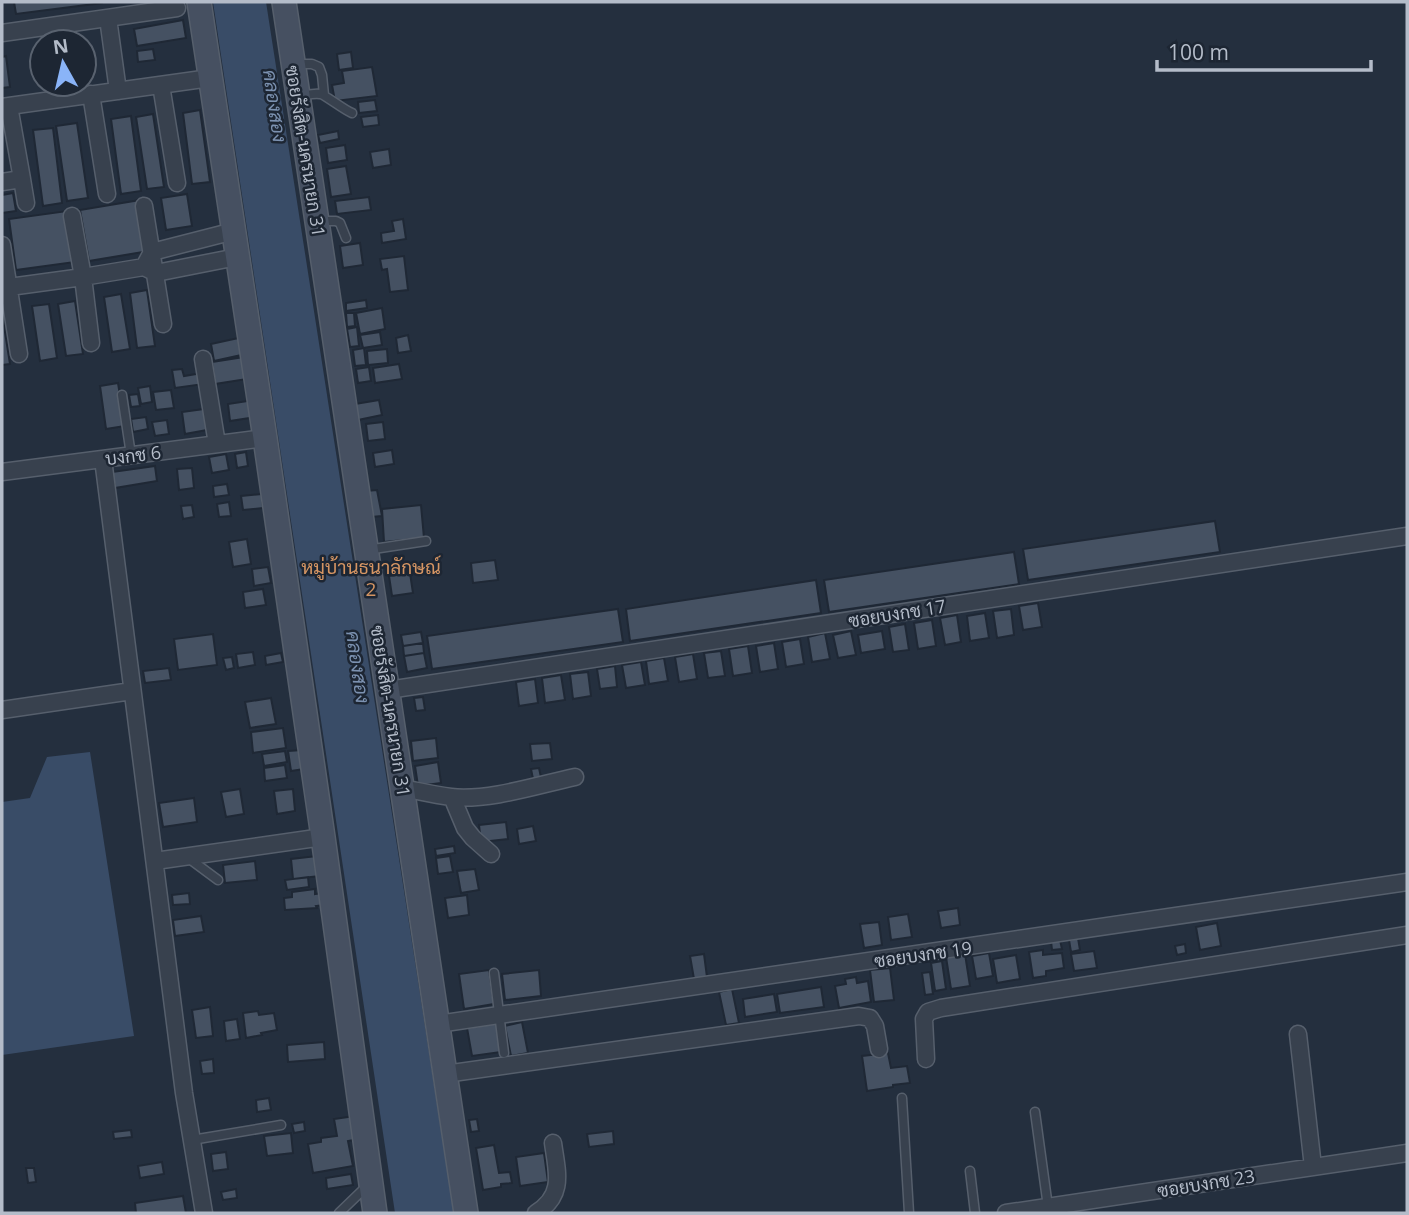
<svg xmlns="http://www.w3.org/2000/svg" width="1409" height="1215" viewBox="0 0 1409 1215" font-family="'Open Sans',Sarabun,sans-serif">
  <style>
    .water { fill: #394c67 }
    .building { fill: #455162; stroke: #1f2835; stroke-width: 2 }
    .lines { fill: none; stroke-linecap: round; stroke-linejoin: round }
    .lane-casing { stroke: #565f6c; stroke-width: 11 }
    .street-casing { stroke: #565f6c; stroke-width: 19 }
    .secondary-casing { stroke: #565f6c; stroke-width: 26 }
    .lane { stroke: #38414e; stroke-width: 8 }
    .street { stroke: #38414e; stroke-width: 16 }
    .secondary { stroke: #465061; stroke-width: 23 }
    .labels { text-anchor: middle; dominant-baseline: central; stroke-width: 5; stroke-linejoin: round; paint-order: stroke }
    .street-label { font-size: 18px; fill: #b4bcc9; stroke: #1d2633 }
    .water-label { font-size: 19px; font-style: italic; fill: #7c92b1; stroke: #1d2633 }
    .neighbourhood-label { font-size: 19px; fill: #d59563; stroke: #1d2633 }
  </style>
  <rect width="100%" height="100%" fill="#242f3e"/>
  <path class="water" d="M213,2H266L454,1213H395Z
    M90,752L134,1036L2,1055V802L30,798L47,757Z"/>
  <path class="building" d="M14,2H102V3L16,14Z
    M183,20L186,38L137,46L134,29Z
    M153,49L155,60L138,62L137,51Z
    M351,52L353,68L339,70L337,54Z
    M6,56L10,87L2,88V57Z
    M372,67L377,96L335,101L332,85L344,83L342,71Z
    M375,100L377,111L359,113L358,102Z
    M200,110L210,182L192,184L183,113Z
    M153,114L164,187L147,189L136,117Z
    M378,115L379,125L363,127L361,117Z
    M131,116L141,191L121,194L111,119Z
    M77,123L88,198L67,201L56,126Z
    M53,128L62,203L43,206L33,130Z
    M338,131L339,139L320,143L318,135Z
    M345,145L347,160L328,163L326,148Z
    M389,149L391,165L373,168L370,152Z
    M346,166L351,194L331,197L327,169Z
    M13,193L16,211L2,213V195Z
    M187,194L192,226L166,230L161,198Z
    M369,197L371,210L337,214L335,201Z
    M140,200L149,251L89,261L80,210Z
    M67,211L75,262L16,270L9,219Z
    M403,219L406,239L382,243L381,233L394,231L392,221Z
    M360,243L363,265L343,268L340,246Z
    M404,256L408,290L390,292L387,269L382,270L380,259Z
    M147,290L155,346L137,348L130,293Z
    M121,294L130,349L112,352L104,297Z
    M366,300L367,308L346,311V303Z
    M75,301L83,354L66,356L58,304Z
    M49,304L57,358L40,361L32,306Z
    M382,308L385,329L360,334L356,313Z
    M2,313L10,364L2,365Z
    M346,313H354L355,326L347,327Z
    M357,327L359,346L350,347L347,329Z
    M380,332L382,345L363,348L360,335Z
    M408,335L411,351L398,353L396,338Z
    M243,337L246,354L214,361L211,344Z
    M364,348L366,365L355,366L353,350Z
    M387,349L388,363L368,365L367,351Z
    M244,357L247,379L215,384L212,362Z
    M399,364L402,379L375,383L373,368Z
    M369,367L371,381L358,383L356,369Z
    M182,369L184,376L202,373L204,384L175,388L172,370Z
    M118,383L125,426L106,429L100,386Z
    M150,386L152,402L141,404L138,388Z
    M171,390L174,408L156,410L153,392Z
    M138,394L140,406L131,407L129,395Z
    M254,400L256,417L230,421L228,404Z
    M379,400L382,415L358,420L355,404Z
    M204,409L207,430L185,434L182,412Z
    M146,417L148,429L133,432L131,419Z
    M167,420L169,434L155,436L152,422Z
    M383,422L385,439L368,441L366,424Z
    M392,450L394,464L375,467L373,453Z
    M246,452L248,466L237,468L235,454Z
    M226,454L229,470L212,473L209,457Z
    M155,466L157,481L115,488L112,472Z
    M192,468L194,488L179,490L177,469Z
    M227,484L229,495L214,497L213,486Z
    M377,490L382,516L371,517L366,491Z
    M262,494L263,508L243,510L241,496Z
    M229,502L231,516L219,517L217,504Z
    M192,505L194,517L183,519L181,506Z
    M421,505L424,538L384,542L382,509Z
    M1215,521L1220,552L1028,580L1023,549Z
    M247,539L251,564L233,567L229,542Z
    M1014,552L1019,584L829,612L824,580Z
    M495,560L498,580L473,583L471,563Z
    M268,567L271,583L254,586L252,569Z
    M410,573L413,593L392,596L389,576Z
    M816,580L821,613L630,641L626,609Z
    M263,589L266,605L245,608L243,592Z
    M1038,603L1042,627L1023,630L1019,606Z
    M618,609L623,642L432,669L427,636Z
    M1011,609L1014,635L997,638L993,611Z
    M985,613L989,638L970,641L967,616Z
    M957,615L961,642L945,645L940,618Z
    M932,620L936,646L918,649L914,623Z
    M905,624L909,650L893,652L889,627Z
    M851,631L856,655L838,658L833,635Z
    M882,631L885,649L861,653L858,635Z
    M421,632L423,643L403,646L401,635Z
    M825,633L830,659L812,662L808,637Z
    M213,634L217,665L178,670L174,639Z
    M800,639L804,664L786,667L782,642Z
    M423,643L424,653L404,656L403,646Z
    M774,643L778,669L760,672L756,646Z
    M748,646L752,673L733,676L729,649Z
    M721,651L725,676L708,678L704,653Z
    M253,652L255,665L238,668L236,654Z
    M281,653L283,662L266,665L265,656Z
    M424,653L427,668L407,672L404,656Z
    M693,654L697,679L679,682L675,657Z
    M232,657L234,668L226,670L223,658Z
    M664,658L668,681L649,684L646,661Z
    M641,662L645,685L626,688L622,665Z
    M615,666L617,687L600,689L597,669Z
    M169,668L171,680L145,683L143,671Z
    M588,672L591,696L573,699L570,674Z
    M561,675L565,700L545,703L542,678Z
    M535,679L538,703L519,706L516,682Z
    M423,697L425,710L416,711L414,698Z
    M271,698L276,724L250,728L245,702Z
    M283,728L286,748L253,753L251,732Z
    M436,738L438,758L413,761L411,741Z
    M550,743L552,759L532,761L530,744Z
    M302,750L304,769L291,771L288,751Z
    M285,751L287,762L264,766L262,754Z
    M438,762L441,783L418,786L415,766Z
    M285,765L287,778L265,781L264,768Z
    M539,768L542,782L534,784L531,769Z
    M240,789L244,814L226,817L221,792Z
    M293,789L295,811L277,814L274,791Z
    M194,798L197,822L163,827L159,803Z
    M506,822L508,839L481,842L479,825Z
    M533,826L536,841L519,844L517,829Z
    M454,846L455,853L436,856L435,849Z
    M317,856L320,876L293,879L291,859Z
    M450,856L453,872L438,874L436,858Z
    M255,861L257,880L225,883L223,865Z
    M475,869L479,890L461,893L457,871Z
    M308,877L309,887L287,890L285,880Z
    M315,889V894L322,893L324,905L316,906L317,908L285,910L284,898L292,897V892Z
    M189,893L190,904L173,905L172,895Z
    M467,895L469,915L448,918L445,898Z
    M958,908L960,925L941,928L938,911Z
    M908,914L912,937L891,940L888,917Z
    M201,916L204,932L175,936L173,920Z
    M879,922L882,945L864,948L860,924Z
    M1217,923L1221,946L1200,950L1196,927Z
    M1078,938L1080,950L1071,952L1069,940Z
    M1060,940L1062,949L1052,950L1051,941Z
    M1185,944L1186,953L1177,955L1175,946Z
    M1043,950V955L1062,953L1064,968L1046,971V976L1033,978L1029,952Z
    M1094,951L1097,968L1074,971L1071,954Z
    M989,953L993,976L976,979L972,956Z
    M704,954L707,977L694,979L690,956Z
    M965,954L970,986L951,989L946,957Z
    M1016,955L1020,979L997,983L993,959Z
    M942,961L946,989L935,991L931,963Z
    M890,968L894,1000L874,1002L870,970Z
    M489,970L494,1004L464,1009L459,974Z
    M539,970L541,996L505,1000L502,974Z
    M930,972L933,994L925,995L922,973Z
    M856,977L857,983L868,981L871,1002L839,1008L835,986L846,984L845,979Z
    M821,987L824,1007L780,1013L777,994Z
    M732,989L739,1023L726,1025L719,992Z
    M774,994L777,1012L745,1017L743,999Z
    M210,1007L213,1036L196,1038L192,1010Z
    M258,1011L259,1015L274,1013L277,1030L261,1033L262,1035L246,1038L243,1013Z
    M237,1019L240,1039L226,1041L224,1021Z
    M522,1022L528,1053L511,1056L505,1026Z
    M497,1023L501,1052L472,1056L467,1028Z
    M324,1042L325,1059L288,1062L287,1045Z
    M888,1053L891,1068L907,1066L910,1083L893,1085V1087L867,1091L862,1056Z
    M213,1059L214,1073L202,1074L200,1061Z
    M269,1098L271,1110L257,1112L256,1100Z
    M355,1116L359,1139L348,1141L353,1166L313,1173L308,1144L321,1142V1138L337,1136L334,1119Z
    M477,1119L479,1131L471,1132L469,1120Z
    M304,1122L305,1131L294,1133L292,1124Z
    M131,1130L132,1137L114,1139L113,1132Z
    M613,1131L614,1144L589,1147L587,1134Z
    M291,1133L293,1153L267,1156L264,1136Z
    M494,1145L499,1173L510,1172L512,1183L501,1184V1187L483,1190L476,1148Z
    M226,1152L228,1169L213,1171L211,1154Z
    M544,1153L548,1182L520,1186L516,1157Z
    M162,1162L164,1174L140,1178L138,1166Z
    M26,1168H34L36,1182L28,1183Z
    M351,1174L353,1185L327,1189L326,1178Z
    M236,1189L237,1198L223,1200L221,1192Z
    M183,1196L186,1213H136L135,1203Z"/>
  <g class="lines">
    <defs>
      <path id="lane" d="M296,64H312L319,67L322,75L324,95
        M301,96C307,95 314,93 320,94C324,94 344,110 352,113
        M318,221H336L340,223L346,238
        M122,395L131,455
        M367,550L426,541
        M187,857L218,880
        M494,973L504,1053
        M902,1098L909,1213
        M1035,1112L1048,1207
        M192,1140L281,1125
        M970,1171L975,1213
        M339,1213L367,1186"/>
      <path id="street" d="M108,18L118,91
        M2,33L177,8
        M161,85L177,183
        M91,94L107,194
        M2,107L210,78
        M22,179L26,203
        M2,182L22,179L9,106
        M144,206L163,324
        M72,216L83,277L91,343
        M234,231L152,252L144,267L156,273L237,257
        M2,245L19,354
        M2,288L83,277L144,267
        M203,359L217,444
        M103,459L184,1093L204,1213
        M2,472L265,438
        M388,690L1407,536
        M2,710L132,691
        M402,788C418,791 435,795 451,797C489,801 538,785 575,777
        M452,797L465,828L473,838L491,854
        M155,861L323,837
        M438,1024L1407,882
        M1298,1034L1313,1167
        M926,1059L924,1019L928,1012L941,1008L1407,935
        M445,1074L859,1016L870,1018L875,1026L879,1049
        M536,1213C565,1195 557,1172 553,1143
        M1006,1213L1407,1153"/>
      <path id="secondary" d="M199,2L265,438L323,837L375,1213
        M284,2L466,1213"/>
    </defs>
    <use href="#lane" class="lane-casing"/>
    <use href="#street" class="street-casing"/>
    <use href="#secondary" class="secondary-casing"/>
    <use href="#lane" class="lane"/>
    <use href="#street" class="street"/>
    <use href="#secondary" class="secondary"/>
  </g>
  <g class="labels">
    <g class="street-label">
      <text transform="translate(306 151) rotate(81)">ซอยรังสิต-นครนายก 31</text>
      <text transform="translate(133 455) rotate(-7)">บงกช 6</text>
      <text transform="translate(897 613) rotate(-9)">ซอยบงกช 17</text>
      <text transform="translate(391 711) rotate(81)">ซอยรังสิต-นครนายก 31</text>
      <text transform="translate(923 954) rotate(-8)">ซอยบงกช 19</text>
      <text transform="translate(1206 1183) rotate(-9)">ซอยบงกช 23</text>
    </g>
    <g class="water-label">
      <text transform="translate(275 106) rotate(82)">คลองสอง</text>
      <text transform="translate(358 667) rotate(82)">คลองสอง</text>
    </g>
    <g class="neighbourhood-label">
      <text x="371" y="567">หมู่บ้านธนาลักษณ์<tspan x="371" dy="22">2</tspan></text>
    </g>
  </g>
  <rect width="1409" height="1215" fill="none" stroke="#b4bcc9" stroke-width="7"/>
  <g transform="translate(63 63) rotate(352)"><circle r="33" fill="#1d2633" stroke="#59626f" stroke-width="2"/>
  <path d="M0-5L12 26L0 18L-12 26Z" fill="#8ab4f8"/>
  <text y="-10" font-size="19" font-weight="bold" text-anchor="middle" fill="#b4bcc9">N</text>
  </g>
  <path d="M1157 60v10h214v-10" fill="none" stroke="#b4bcc9" stroke-width="3.5"/>
  <text x="1168" y="60" font-size="21" fill="#b4bcc9" stroke="#1d2633" stroke-width="5" paint-order="stroke">100 m</text>
</svg>
